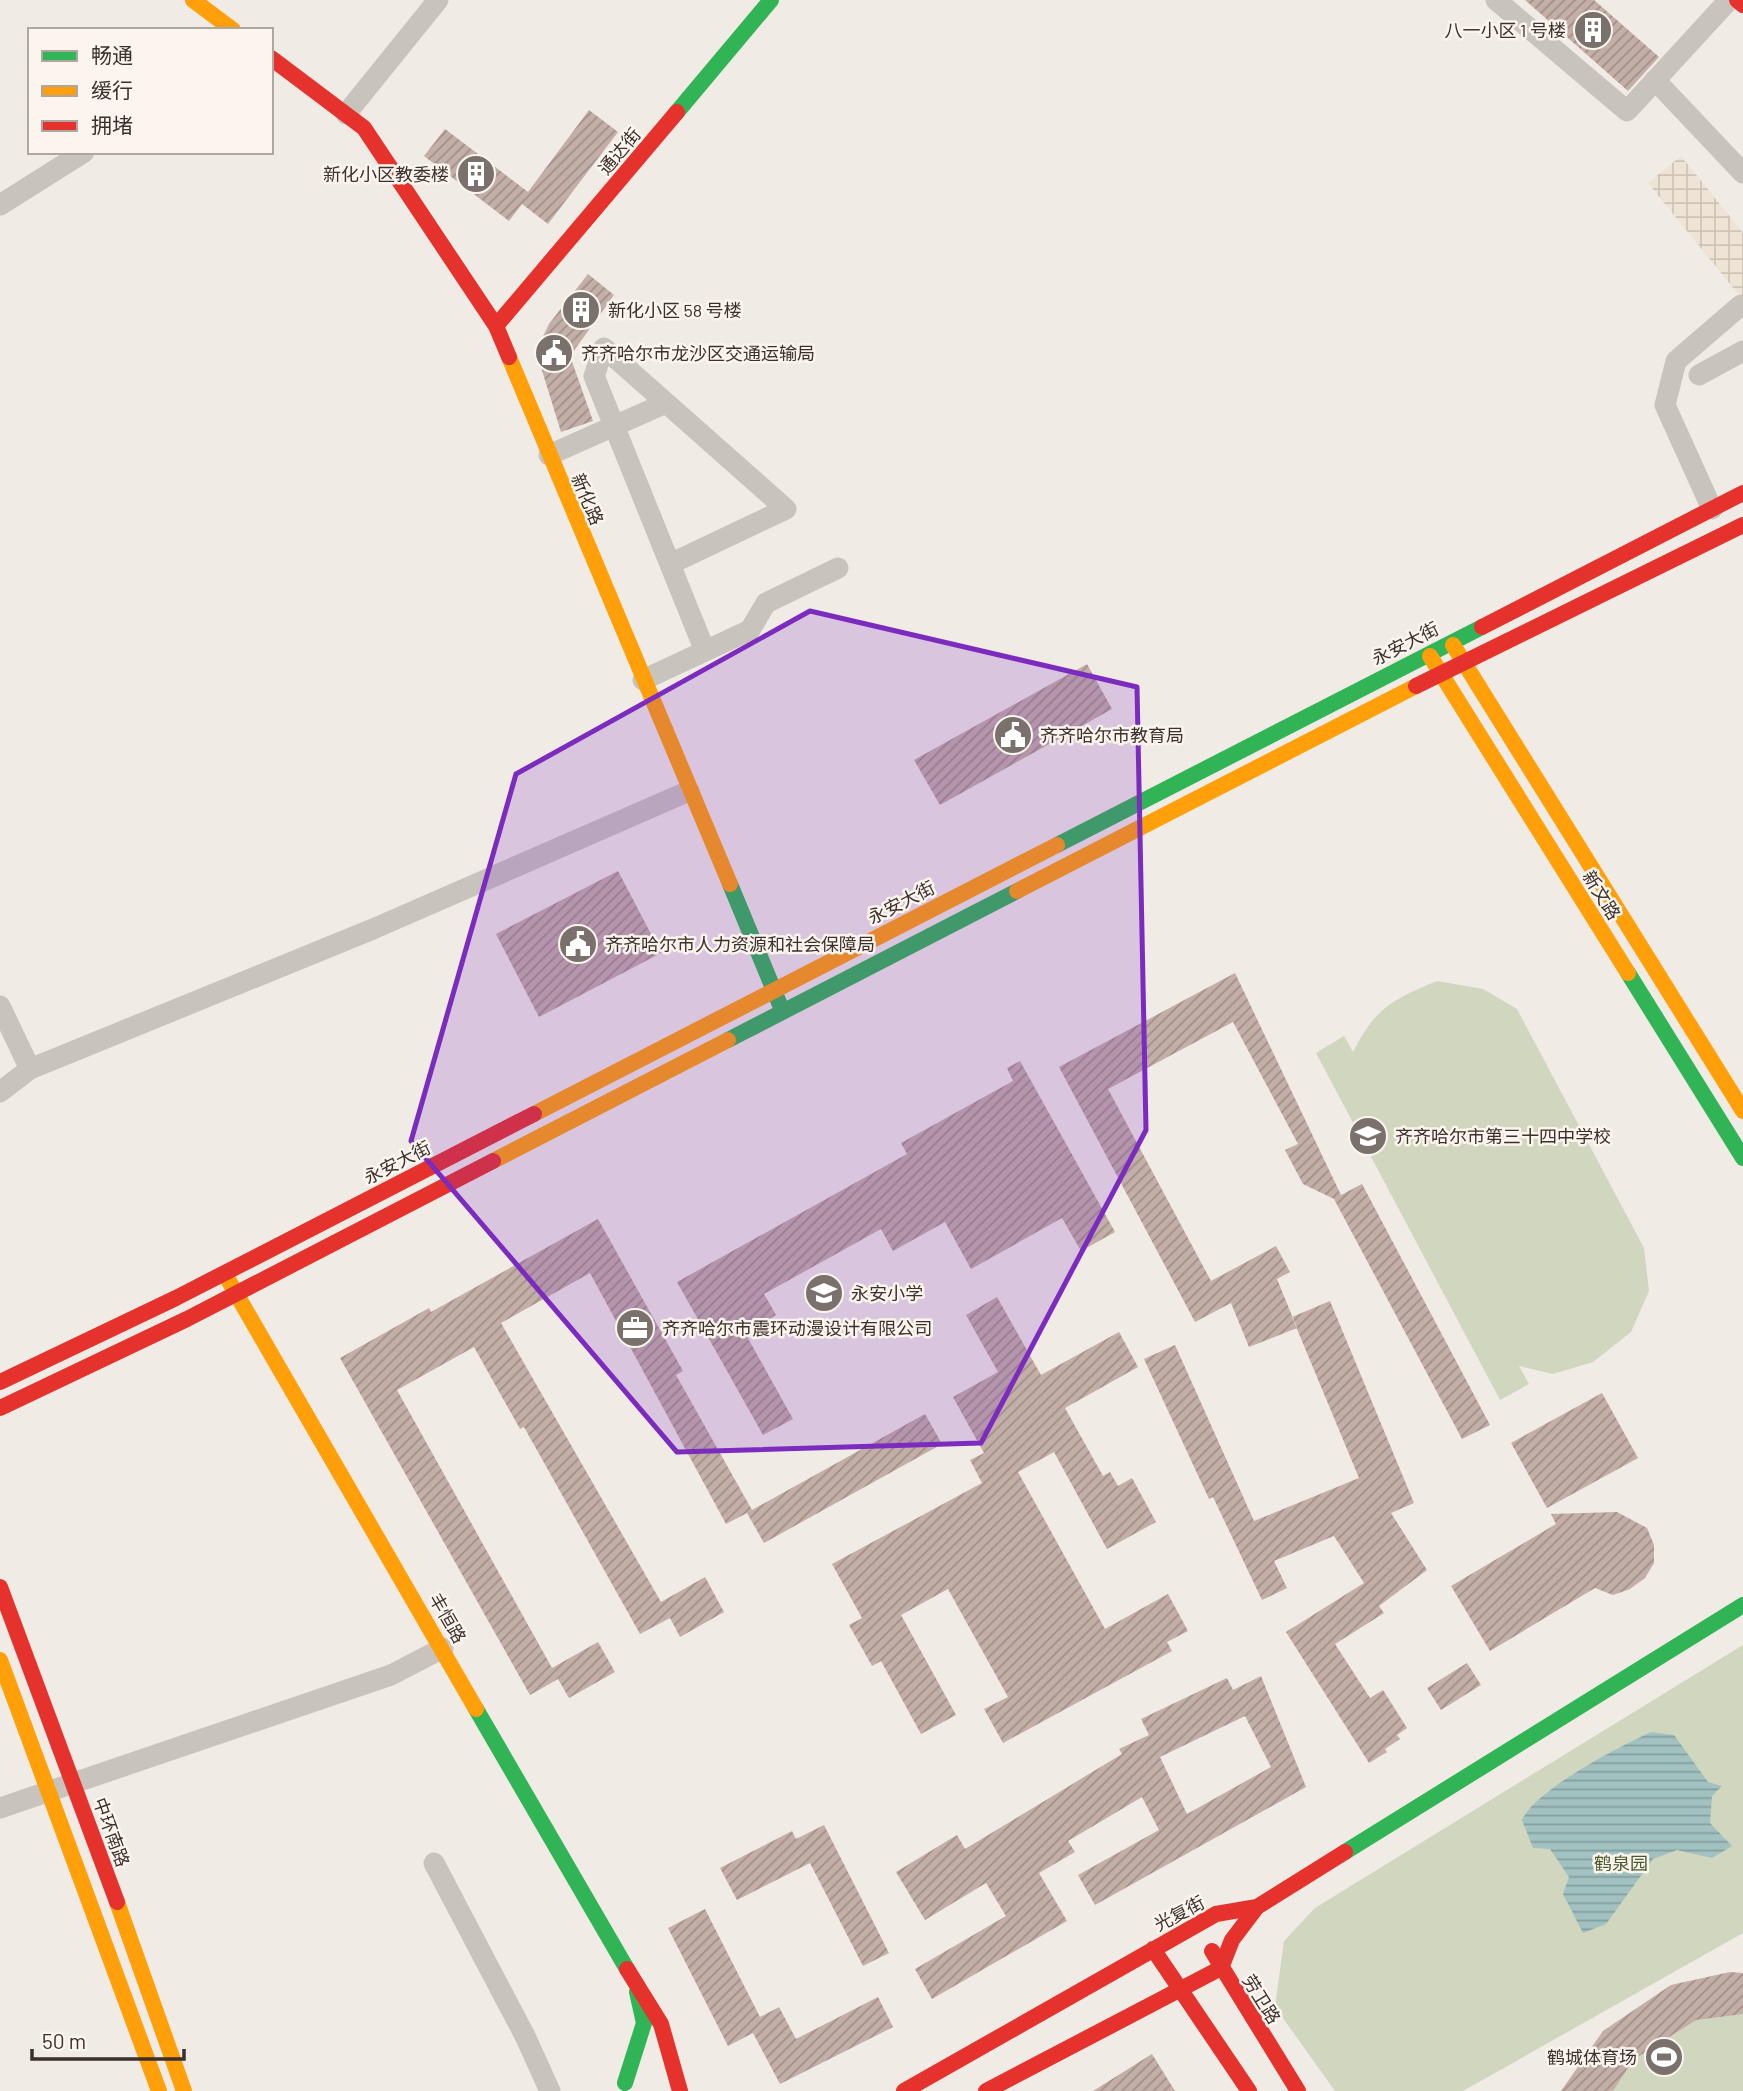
<svg xmlns="http://www.w3.org/2000/svg" width="1743" height="2091" viewBox="0 0 1743 2091" font-family="Barlow,'Noto Sans SC',sans-serif">
  <style>
    .green { fill: #d1d6bf }
    .plaza { fill: url(#plaza-grid) }
    .water { fill: url(#water-rules) }
    .building { fill: url(#building-hatch); fill-rule: evenodd }
    .lines { fill: none; stroke-linecap: round; stroke-linejoin: round }
    .street { stroke: #c9c3be; stroke-width: 21 }
    .fast { stroke: #30b455; stroke-width: 16 }
    .slow { stroke: #ff9f0a; stroke-width: 16 }
    .jam { stroke: #e5322d; stroke-width: 16 }
    .marked { fill: #7b2cbf; fill-opacity: 0.2; stroke: #7b2cbf; stroke-width: 5; stroke-linejoin: round }
    .labels { text-anchor: middle; dominant-baseline: central; stroke-width: 5; stroke-linejoin: round; paint-order: stroke }
    .poi-label { font-size: 18px; fill: #3b302b; stroke: #fbf5ee; text-anchor: start }
    .street-label { font-size: 18px; fill: #3b302b; stroke: #fbf5ee }
    .park-label { font-size: 18px; fill: #4a5a2e; stroke: #fbf5ee }
  </style>
  <defs>
    <pattern id="plaza-grid" width="8" height="8" patternUnits="userSpaceOnUse" patternTransform="scale(1.75)"><rect width="8" height="8" fill="#eee3d5"/><path d="M0 4h8M4 0v8" fill="none" stroke="#cdc3b7"/></pattern>
    <pattern id="water-rules" width="6" height="5" patternUnits="userSpaceOnUse" patternTransform="scale(1.75)"><rect width="6" height="5" fill="#a1c2c1"/><path d="M0 2.5h6" fill="none" stroke="#849e9d"/></pattern>
    <pattern id="building-hatch" width="6" height="6" patternUnits="userSpaceOnUse" patternTransform="scale(1.75)"><rect width="6" height="6" fill="#c3afa7"/><path d="M-1 1l2-2M0 6l6-6M5 7l2-2" fill="none" stroke="#a08f88"/></pattern>
  </defs>
  <rect width="100%" height="100%" fill="#f0ebe5"/>
  <path class="green" d="M1437,981L1483,989L1517,1009L1644,1248L1649,1291L1631,1332L1593,1362L1553,1374L1519,1366L1529,1384L1500,1400L1316,1053L1344,1036L1353,1052C1376,1007 1392,1000 1437,981Z
    M1743,1645V1933L1463,2091H1335L1275,2007L1284,1941L1315,1908Z
    M1743,1973V2091H1564Z"/>
  <path class="plaza" d="M1681,156L1743,233V300L1648,183Z"/>
  <path class="water" d="M1651,1732L1674,1735L1708,1782L1722,1786L1712,1796L1710,1823L1732,1846L1712,1858L1677,1850L1653,1859L1606,1924L1583,1933L1563,1894L1569,1877L1550,1849L1533,1848L1522,1820C1535,1790 1620,1746 1651,1732Z"/>
  <path class="building" d="M1525,0H1594L1659,57L1628,91Z
    M589,110L618,132L548,224L522,204L509,221L424,156L445,129L528,192Z
    M588,274L614,295L570,356L593,421L561,432L536,351L549,324Z
    M1087,664L1112,709L940,805L914,760Z
    M618,871L661,953L539,1017L496,934Z
    M1235,973L1341,1195L1362,1184L1490,1425L1462,1439L1334,1199L1303,1184L1285,1150L1298,1144L1233,1022L1108,1089L1211,1281L1276,1246L1290,1272L1277,1279L1297,1328L1249,1347L1231,1303L1195,1322L1059,1067Z
    M1020,1061L1115,1232L1081,1251L1062,1218L971,1269L945,1222L893,1251L881,1229L764,1294L776,1315L745,1333L793,1419L763,1435L677,1282L907,1154L901,1143L1013,1081L1007,1068Z
    M598,1219L683,1371L676,1375L752,1510L925,1414L942,1444L764,1543L747,1513L726,1524L590,1273L501,1323L661,1602L705,1577L724,1612L680,1637L670,1618L640,1634L524,1427L520,1429L474,1347L397,1390L552,1668L598,1642L615,1672L569,1698L558,1679L530,1695L340,1358L429,1308L431,1312Z
    M997,1297L1041,1375L1119,1332L1138,1367L1065,1408L1103,1476L1110,1472L1118,1486L1132,1478L1156,1522L1107,1549L1054,1452L1018,1472L1105,1629L1168,1594L1188,1631L1167,1642L1172,1651L1003,1743L984,1709L1008,1697L948,1589L901,1615L956,1715L921,1734L881,1661L872,1666L849,1625L862,1618L832,1564L982,1483L970,1460L984,1453L953,1397L998,1372L966,1315Z
    M1330,1301L1414,1503L1391,1513L1427,1570L1379,1606L1384,1613L1335,1644L1370,1698L1383,1690L1407,1728L1397,1735L1400,1739L1385,1749L1387,1752L1369,1763L1286,1632L1364,1583L1334,1536L1274,1561L1287,1588L1262,1600L1213,1497L1209,1499L1144,1359L1175,1345L1254,1521L1359,1478L1292,1317Z
    M1602,1393L1638,1458L1547,1508L1511,1443Z
    M1617,1512L1647,1528L1654,1545V1563L1645,1578L1630,1589L1613,1595L1595,1588L1490,1651L1451,1586L1556,1524L1551,1514Z
    M1467,1663L1481,1685L1441,1710L1427,1688Z
    M1261,1676L1306,1787L1095,1905L1078,1875L1159,1830L1142,1797L1068,1841L1075,1852L1039,1873L1067,1921L932,1999L915,1969L1006,1916L986,1883L925,1920L896,1872L957,1835L965,1849L1122,1754L1119,1749L1149,1735L1141,1719L1227,1678L1233,1690ZM1245,1716L1271,1767L1187,1814L1160,1757Z
    M824,1825L889,1953L863,1966L810,1863L737,1900L720,1868L792,1831L796,1839Z
    M705,1909L760,2017L779,2007L796,2039L878,1997L893,2027L780,2084L753,2033L728,2046L668,1928Z
    M1730,1972L1743,1973V2014L1696,2020L1633,2060L1613,2091H1561L1603,2031L1671,1985Z
    M1152,2054L1175,2091H1093Z"/>
  <g class="lines">
    <path class="street" d="M1496,0L1627,111L1729,0
      M1655,80L1743,173
      M346,114L438,0
      M0,205L84,152
      M1699,375L1743,351
      M549,455L666,403
      M1712,509L1665,405L1676,361L1741,305
      M670,564L786,509L604,348L594,376L705,651
      M643,680L750,630L766,603L838,568
      M0,1006L30,1069
      M0,1092L30,1069L373,929L689,791
      M0,1808L391,1675L443,1648
      M434,1863L525,2036L550,2091"/>
    <path class="fast" d="M677,112L771,0
      M1057,845L1482,627
      M730,884L780,1005
      M1628,973L1743,1158
      M728,1040L1017,891
      M476,1709L627,1969
      M1345,1852L1743,1605
      M625,2083L644,2023L637,1992"/>
    <path class="slow" d="M193,0L233,30
      M509,357L730,884
      M1453,645L1743,1111
      M1430,656L1628,973
      M1017,891L1416,686
      M534,1114L1057,845
      M493,1161L728,1040
      M226,1276L476,1709
      M0,1660L159,2091
      M117,1902L184,2091"/>
    <path class="jam" d="M1737,0L1743,5
      M271,58L364,128L496,326L509,357
      M496,326L677,112
      M1482,627L1743,493
      M1416,686L1743,525
      M0,1382L176,1298L534,1114
      M0,1408L187,1319L493,1161
      M0,1587L117,1902
      M1153,1949L1249,2091
      M1212,1951L1298,2091
      M627,1969L661,2024L680,2091
      M904,2091L1216,1914L1257,1907
      M986,2091L1221,1968L1232,1940L1257,1907L1345,1852"/>
  </g>
  <path class="marked" d="M810,611L1137,687L1146,1130L981,1443L677,1452L411,1141L516,774Z"/>
  <defs>
    <symbol id="building-disc" viewBox="-11 -11 22 22"><circle r="9.5" fill="#7a716c" stroke="#fbf5ee"/><path d="M-4-6H4V6H1V3H-1V6H-4ZM-2.5-4.3h1.7v1.8h-1.7ZM.8-4.3h1.7v1.8H.8ZM-2.5-1h1.7V.8h-1.7ZM.8-1h1.7V.8H.8Z" fill="#fff"/></symbol>
    <symbol id="civic-disc" viewBox="-11 -11 22 22"><circle r="9.5" fill="#7a716c" stroke="#fbf5ee"/><path d="M-.6-6.5H3V-4.5H.6V-3L4-1V1h2V6H-6V1h2V-1L-.6-3ZM-1.2 2.5V6h2.4V2.5Z" fill="#fff"/></symbol>
    <symbol id="school-disc" viewBox="-11 -11 22 22"><circle r="9.5" fill="#7a716c" stroke="#fbf5ee"/><path d="M0-5L7-2L0 1L-7-2ZM-4 1L0 2.5L4 1V4Q0 6-4 4Z" fill="#fff"/></symbol>
    <symbol id="office-disc" viewBox="-11 -11 22 22"><circle r="9.5" fill="#7a716c" stroke="#fbf5ee"/><path d="M-6-3h4V-5.5h4V-3h4V5H-6ZM-1-4.5V-3h2v-1.5ZM-6 0V1H6V0Z" fill="#fff"/></symbol>
    <symbol id="stadium-disc" viewBox="-11 -11 22 22"><circle r="9.5" fill="#7a716c" stroke="#fbf5ee"/><path d="M0-5a6.5 5 0 1 0 0 10a6.5 5 0 1 0 0-10ZM-3.5-1.8h7v3.6h-7Z" fill="#fff"/></symbol>
  </defs>
  <g fill-rule="evenodd">
    <use href="#building-disc" x="1571" y="8" width="44" height="44"/>
    <use href="#building-disc" x="454" y="152" width="44" height="44"/>
    <use href="#building-disc" x="559" y="288" width="44" height="44"/>
    <use href="#civic-disc" x="532" y="331" width="44" height="44"/>
    <use href="#civic-disc" x="991" y="713" width="44" height="44"/>
    <use href="#civic-disc" x="556" y="922" width="44" height="44"/>
    <use href="#school-disc" x="1346" y="1114" width="44" height="44"/>
    <use href="#school-disc" x="802" y="1271" width="44" height="44"/>
    <use href="#office-disc" x="613" y="1306" width="44" height="44"/>
    <use href="#stadium-disc" x="1642" y="2035" width="44" height="44"/>
  </g>
  <g class="labels">
    <g class="poi-label">
      <text x="1566" y="30" text-anchor="end">八一小区 1 号楼</text>
      <text x="449" y="174" text-anchor="end">新化小区教委楼</text>
      <text x="608" y="310">新化小区 58 号楼</text>
      <text x="581" y="353">齐齐哈尔市龙沙区交通运输局</text>
      <text x="1040" y="735">齐齐哈尔市教育局</text>
      <text x="605" y="944">齐齐哈尔市人力资源和社会保障局</text>
      <text x="1395" y="1136">齐齐哈尔市第三十四中学校</text>
      <text x="851" y="1293">永安小学</text>
      <text x="662" y="1328">齐齐哈尔市震环动漫设计有限公司</text>
      <text x="1637" y="2057" text-anchor="end">鹤城体育场</text>
    </g>
    <g class="street-label">
      <text transform="translate(619 151) rotate(-50)">通达街</text>
      <text transform="translate(588 499) rotate(67)">新化路</text>
      <text transform="translate(1405 643) rotate(-27)">永安大街</text>
      <text transform="translate(1602 895) rotate(58)">新文路</text>
      <text transform="translate(901 902) rotate(-27)">永安大街</text>
      <text transform="translate(397 1162) rotate(-27)">永安大街</text>
      <text transform="translate(448 1618) rotate(60)">丰恒路</text>
      <text transform="translate(112 1832) rotate(70)">中环南路</text>
      <text transform="translate(1179 1913) rotate(-28)">光复街</text>
      <text transform="translate(1262 1999) rotate(58)">劳卫路</text>
    </g>
    <g class="park-label">
      <text x="1621" y="1863">鹤泉园</text>
    </g>
  </g>
  <rect x="28" y="28" width="245" height="126" fill="#fbf5ee" stroke="#aea6a0" stroke-width="2"/>
  <rect x="42" y="51" width="35" height="10" fill="#30b455" stroke="#aea6a0" stroke-width="2"/>
  <text x="91" y="63" font-size="21" fill="#3b302b">畅通</text>
  <rect x="42" y="86" width="35" height="10" fill="#ff9f0a" stroke="#aea6a0" stroke-width="2"/>
  <text x="91" y="98" font-size="21" fill="#3b302b">缓行</text>
  <rect x="42" y="121" width="35" height="10" fill="#e5322d" stroke="#aea6a0" stroke-width="2"/>
  <text x="91" y="133" font-size="21" fill="#3b302b">拥堵</text>
  <path d="M32 2049v10h152v-10" fill="none" stroke="#3b302b" stroke-width="3.5"/>
  <text x="42" y="2049" font-size="21" fill="#3b302b" stroke="#fbf5ee" stroke-width="5" paint-order="stroke">50 m</text>
</svg>
